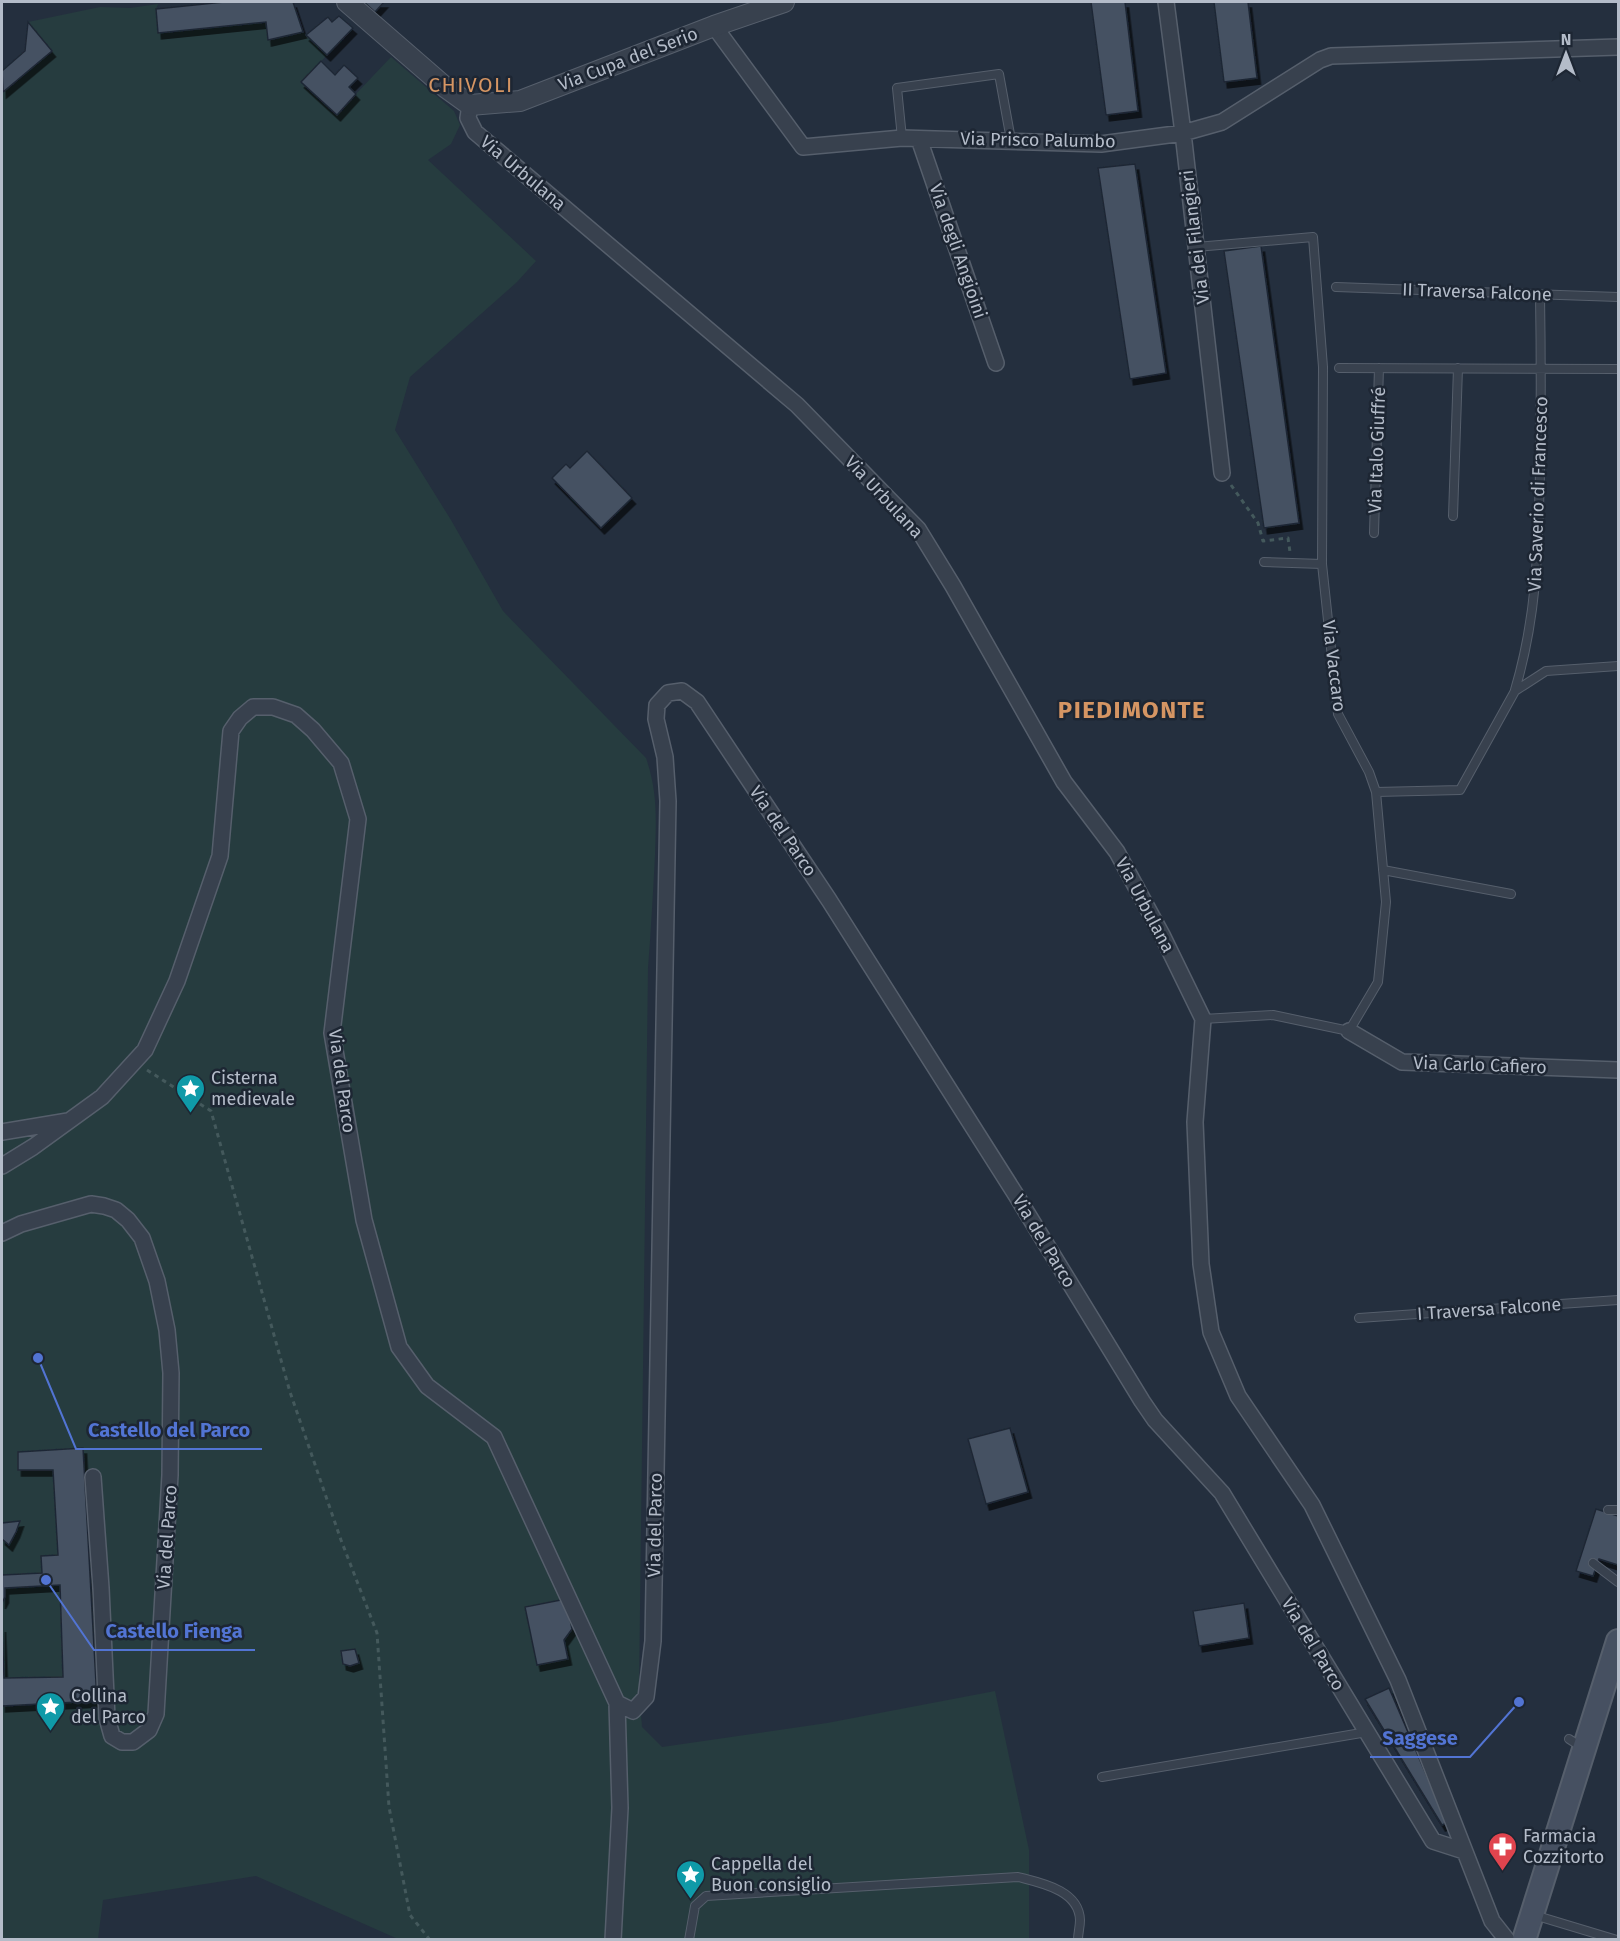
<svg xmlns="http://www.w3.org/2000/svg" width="1620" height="1941" viewBox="0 0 1620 1941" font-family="'Fira Sans',sans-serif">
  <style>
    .green { fill: #263c3f }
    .building { fill: #455162; stroke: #1f2835; stroke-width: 1.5; filter: url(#shadow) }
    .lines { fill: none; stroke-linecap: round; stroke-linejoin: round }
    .service-casing { stroke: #565f6c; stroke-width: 10 }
    .minor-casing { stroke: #565f6c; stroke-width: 18 }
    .tertiary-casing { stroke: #565f6c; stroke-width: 22 }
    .secondary-casing { stroke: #565f6c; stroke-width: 26 }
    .path { stroke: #44595c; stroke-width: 3; stroke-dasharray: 4.5 4.5; stroke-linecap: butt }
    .service { stroke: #38414e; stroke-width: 8 }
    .minor { stroke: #38414e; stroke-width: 15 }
    .tertiary { stroke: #38414e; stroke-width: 20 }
    .secondary { stroke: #465061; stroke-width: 22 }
    .labels { text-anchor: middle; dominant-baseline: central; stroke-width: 5; stroke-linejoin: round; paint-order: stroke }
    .street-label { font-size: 18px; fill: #b4bcc9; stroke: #1d2633 }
    .poi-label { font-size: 18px; fill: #b4bcc9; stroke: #1d2633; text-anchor: start }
    .quarter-label { font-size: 21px; letter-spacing: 1.5px; fill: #d59563; stroke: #1d2633 }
    .district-label { font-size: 24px; font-weight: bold; letter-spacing: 1.5px; fill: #d59563; stroke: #1d2633 }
    .leader { fill: none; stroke: #5274d3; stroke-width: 2 }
    .callout-dot { fill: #5274d3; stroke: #1d2633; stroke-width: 2 }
    .callout-label { font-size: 20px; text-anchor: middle; font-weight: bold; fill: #5274d3; stroke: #1d2633; stroke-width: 5; stroke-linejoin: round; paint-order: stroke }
  </style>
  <defs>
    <filter id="shadow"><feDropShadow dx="3.5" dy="6" stdDeviation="0" flood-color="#0009"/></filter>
  </defs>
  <rect width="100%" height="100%" fill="#242f3e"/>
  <path class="green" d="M158,4L156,9L159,33L266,22L303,32L327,55L301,83L336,115L391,57L454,111L460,125L451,144L428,160L536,261L517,282L410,377L395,430L451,520L503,611L646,758C658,793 656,820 655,855C653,893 651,930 648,968L639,1690L642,1727L662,1747L827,1723L995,1691L1029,1850V1939H398L256,1876L103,1900L98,1939H2V91L3,92L52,51L28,22L100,7L130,8Z"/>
  <path class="building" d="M224,2H293L303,32L268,40L266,22L158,33L156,9Z
    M364,2H384L375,12Z
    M1091,2H1125L1138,111L1106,115Z
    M1214,2H1248L1257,78L1224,82Z
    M339,16L353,28L327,55L306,35L328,17L332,22Z
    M28,22L52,51L3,92L2,71L25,51Z
    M321,61L335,75L344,65L358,78L349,87L356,94L337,115L301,82Z
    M1135,164L1166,373L1130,379L1098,168Z
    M1261,246L1299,523L1264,528L1224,251Z
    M587,451L632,498L601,528L552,478L566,464L570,468Z
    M1010,1428L1028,1492L986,1504L968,1439Z
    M83,1448L97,1701L2,1706V1626L4,1678L63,1677L60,1585L5,1588V1597L2,1603V1575L42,1573L41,1556L58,1555L53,1470H18V1452Z
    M1596,1509L1618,1516V1565L1599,1559L1593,1576L1576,1571Z
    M20,1521L16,1532L9,1545L2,1539V1523Z
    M566,1599L572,1629L564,1640L568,1659L537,1665L525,1607Z
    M1244,1603L1249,1638L1199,1646L1193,1611Z
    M355,1649L359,1663L350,1666L343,1664L341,1651Z
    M1389,1688L1447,1823L1442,1825L1365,1699Z"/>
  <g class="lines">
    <defs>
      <path id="service" d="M902,138L897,88L999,74L1011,140
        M1196,247L1313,237L1323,367L1322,564
        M1336,287L1618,297
        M1339,368L1618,369
        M1453,516L1458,368
        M1374,533L1379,368
        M1264,562L1322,564L1338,714L1369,772L1376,792
        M1515,690C1537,616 1538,550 1540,473C1541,414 1541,355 1540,295
        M1383,870L1511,894
        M1203,1019L1273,1015L1349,1031L1378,982L1386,902L1376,792L1460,790L1515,691L1546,671L1618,666
        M1359,1318L1618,1300
        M1608,1510H1618
        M1593,1563L1618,1582
        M1569,1739L1583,1748
        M1102,1777L1367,1732
        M1534,1915L1617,1940
        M689,1940L695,1906L706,1896L1018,1877C1041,1883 1079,1890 1080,1920C1080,1927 1078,1933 1078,1940"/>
      <path id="minor" d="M1166,2L1183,133L1222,473
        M714,26L803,147L902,138L1101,144L1183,133L1222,122L1320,60L1331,56L1618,47
        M470,105L468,118L475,132L797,405L918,529L953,586L1064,782L1117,852L1162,935L1203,1019L1195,1122L1201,1264L1211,1332L1238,1396L1312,1505L1398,1680L1492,1921L1507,1940
        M919,139L996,363
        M1349,1031L1402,1062L1618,1070
        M2,1132L68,1121
        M2,1166L33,1147L102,1097L145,1050L177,981L220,856L231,731L240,718L253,707H273L296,715L313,730L341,763L358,819L332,1033L364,1220L399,1347L427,1386L494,1437L617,1703L633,1711L646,1697L653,1641L668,801L665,757L656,719L657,705L668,693L682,691L697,702L829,900L1016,1195L1142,1401L1155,1420L1222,1493L1433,1841L1464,1851
        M2,1233L21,1224L91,1204L104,1206L116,1210L128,1220L142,1238L157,1281L167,1330L171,1373L170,1475L156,1714L149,1730L133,1742H122L112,1736L107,1718L101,1588L93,1477
        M613,1940L620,1808L617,1703"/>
      <path id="tertiary" d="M347,2L445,87L470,105L520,101L714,26L784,2"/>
      <path id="secondary" d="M1524,1940L1618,1641"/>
    </defs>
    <use href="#service" class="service-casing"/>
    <use href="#minor" class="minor-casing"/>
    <use href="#tertiary" class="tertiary-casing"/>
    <use href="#secondary" class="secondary-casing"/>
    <path class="path" d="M1231,485L1258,523L1263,541L1288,538L1290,552
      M147,1070L211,1111L290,1392L341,1540L377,1633L389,1807L410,1915L430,1940"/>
    <use href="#service" class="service"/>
    <use href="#minor" class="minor"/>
    <use href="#tertiary" class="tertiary"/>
    <use href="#secondary" class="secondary"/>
  </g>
  <defs>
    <symbol id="sight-pin" viewBox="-11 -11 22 30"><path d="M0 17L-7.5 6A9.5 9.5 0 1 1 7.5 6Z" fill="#0f9aa8" stroke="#1d2633"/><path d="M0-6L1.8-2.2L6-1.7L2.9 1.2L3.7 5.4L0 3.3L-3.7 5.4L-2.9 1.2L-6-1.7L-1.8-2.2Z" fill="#fff"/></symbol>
    <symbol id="pharmacy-pin" viewBox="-11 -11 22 30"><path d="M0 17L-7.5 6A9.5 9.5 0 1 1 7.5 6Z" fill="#e0444e" stroke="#1d2633"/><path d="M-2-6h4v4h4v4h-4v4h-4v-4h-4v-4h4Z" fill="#fff"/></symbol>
  </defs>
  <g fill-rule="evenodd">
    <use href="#sight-pin" x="174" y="1072" width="33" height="45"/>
    <use href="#sight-pin" x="34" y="1690" width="33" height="45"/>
    <use href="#pharmacy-pin" x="1486" y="1830" width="33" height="45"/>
    <use href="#sight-pin" x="674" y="1858" width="33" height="45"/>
  </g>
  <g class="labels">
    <g class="street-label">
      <text transform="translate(628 59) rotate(-21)">Via Cupa del Serio</text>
      <text transform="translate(1038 140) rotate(1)">Via Prisco Palumbo</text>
      <text transform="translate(523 173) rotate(40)">Via Urbulana</text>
      <text transform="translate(1195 237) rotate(-97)">Via dei Filangieri</text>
      <text transform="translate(958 251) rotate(71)">Via degli Angioini</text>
      <text transform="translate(1477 292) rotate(2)">II Traversa Falcone</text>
      <text transform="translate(1377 450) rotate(-88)">Via Italo Giuffré</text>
      <text transform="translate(1538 494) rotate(-88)">Via Saverio di Francesco</text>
      <text transform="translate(884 497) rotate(47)">Via Urbulana</text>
      <text transform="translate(1334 666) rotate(83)">Via Vaccaro</text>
      <text transform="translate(783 831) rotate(56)">Via del Parco</text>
      <text transform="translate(1145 905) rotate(62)">Via Urbulana</text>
      <text transform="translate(1480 1065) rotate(2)">Via Carlo Cafiero</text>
      <text transform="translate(342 1081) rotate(82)">Via del Parco</text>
      <text transform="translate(1044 1241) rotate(59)">Via del Parco</text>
      <text transform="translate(1489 1309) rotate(-4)">I Traversa Falcone</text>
      <text transform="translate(655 1525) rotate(-89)">Via del Parco</text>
      <text transform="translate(167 1537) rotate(-86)">Via del Parco</text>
      <text transform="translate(1313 1644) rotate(59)">Via del Parco</text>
    </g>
    <g class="poi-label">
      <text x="211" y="1078">Cisterna<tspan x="211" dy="21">medievale</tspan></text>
      <text x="71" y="1696">Collina<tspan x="71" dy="21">del Parco</tspan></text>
      <text x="1523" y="1836">Farmacia<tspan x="1523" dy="21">Cozzitorto</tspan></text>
      <text x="711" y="1864">Cappella del<tspan x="711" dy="21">Buon consiglio</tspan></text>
    </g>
    <g class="quarter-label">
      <text x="471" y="85">CHIVOLI</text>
    </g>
    <g class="district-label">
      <text x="1132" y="710">PIEDIMONTE</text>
    </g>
  </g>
  <path class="leader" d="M38 1358L76 1449H262M46 1580L94 1650H255M1519 1702L1470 1757H1370"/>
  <g class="callout-dot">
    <circle cx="38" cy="1358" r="6"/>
    <circle cx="46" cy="1580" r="6"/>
    <circle cx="1519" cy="1702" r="6"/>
  </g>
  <g class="callout-label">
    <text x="169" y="1437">Castello del Parco</text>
    <text x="174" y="1638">Castello Fienga</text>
    <text x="1420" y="1745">Saggese</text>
  </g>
  <rect width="1620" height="1941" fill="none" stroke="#b4bcc9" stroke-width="6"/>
  <g transform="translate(1566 54)" stroke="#1d2633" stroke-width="4.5" paint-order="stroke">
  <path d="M0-4.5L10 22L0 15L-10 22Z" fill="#b4bcc9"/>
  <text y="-9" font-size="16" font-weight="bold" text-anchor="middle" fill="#b4bcc9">N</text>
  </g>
</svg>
